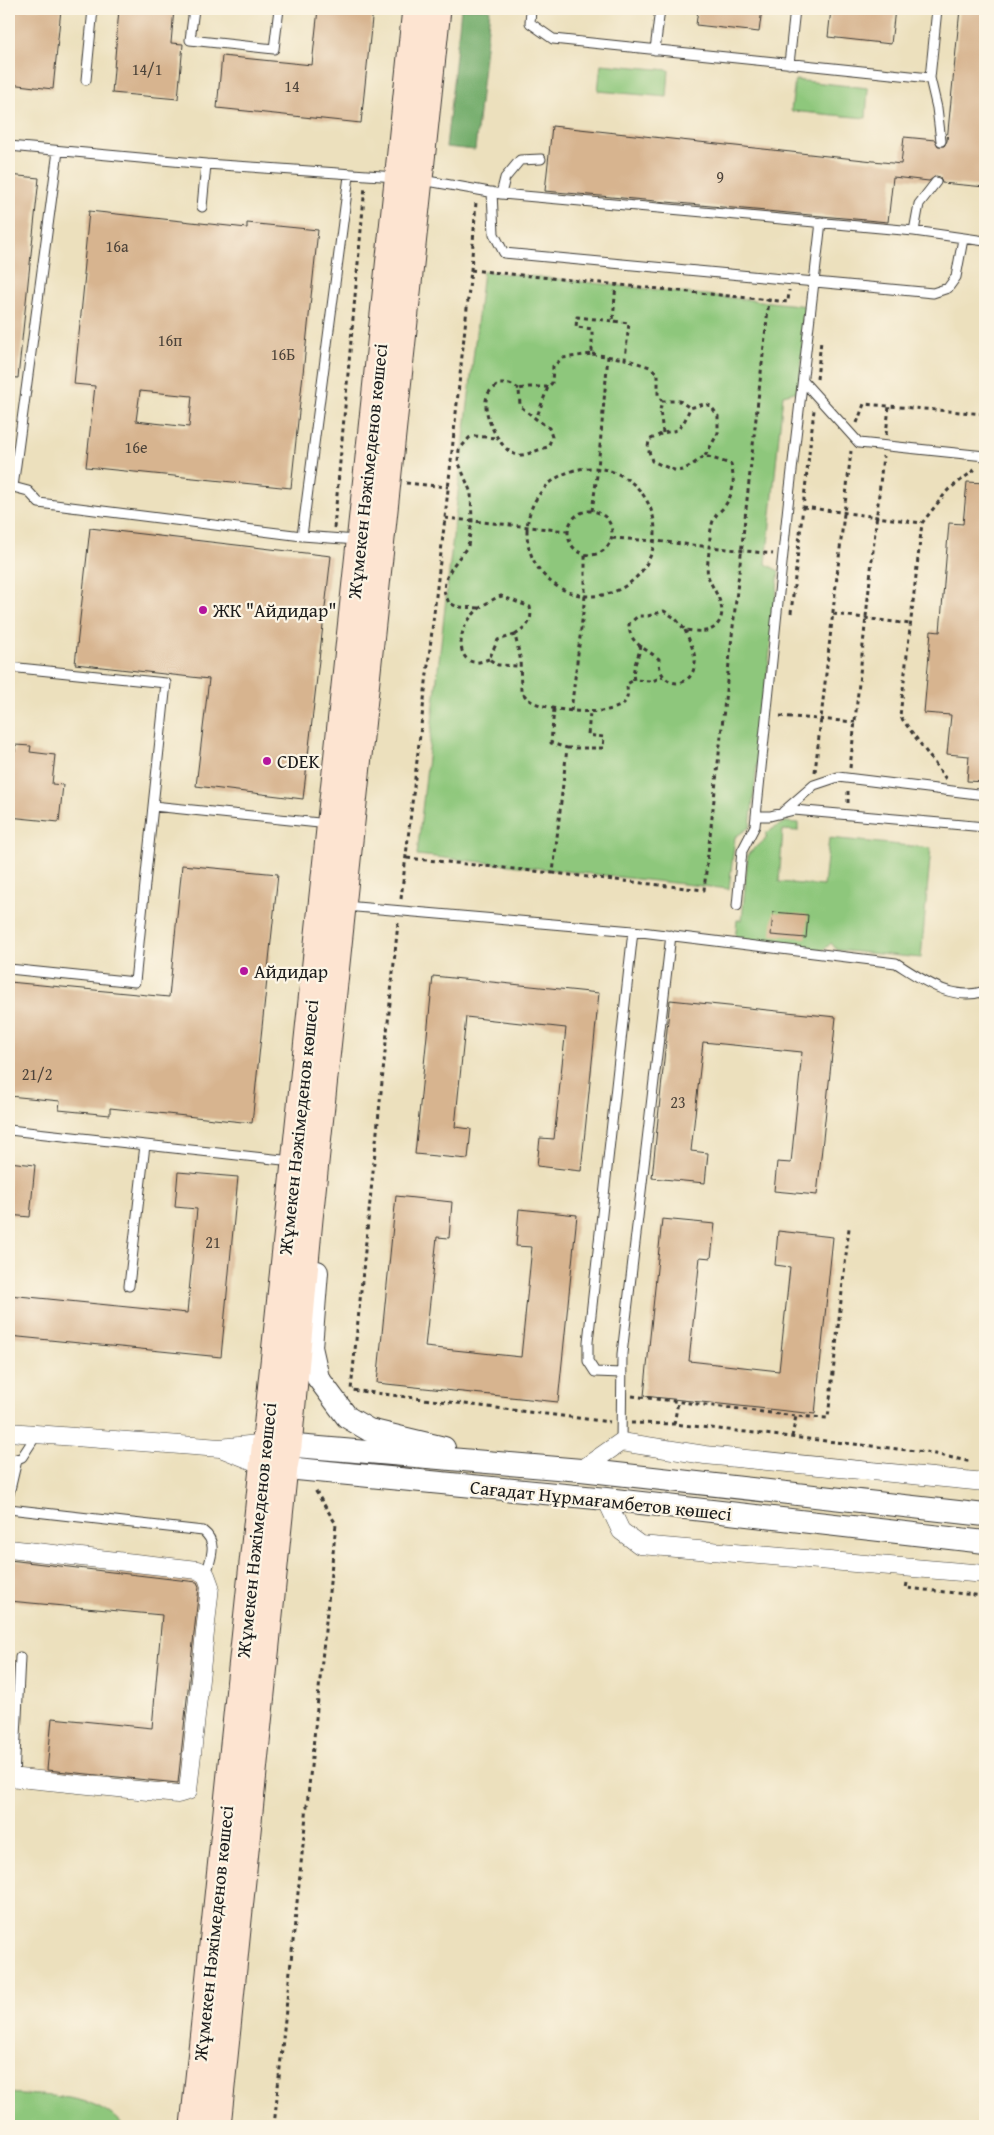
<svg xmlns="http://www.w3.org/2000/svg" width="994" height="2135" viewBox="0 0 994 2135" font-family="'Gentium Book Plus',serif">
  <style>
    .green { fill: #8ec77b; stroke: #55724c }
    .forest { fill: #72ac6b; stroke: #476444 }
    .building { fill: #d7b48f; fill-rule: evenodd }
    .lines { fill: none; stroke-linecap: round; stroke-linejoin: round }
    .service-casing { stroke: #3b3934; stroke-width: 11 }
    .minor-casing { stroke: #3b3934; stroke-width: 19 }
    .tertiary-casing { stroke: #3b3934; stroke-width: 24 }
    .secondary-casing { stroke: #3b3934; stroke-width: 27 }
    .path { stroke: #3b3934; stroke-width: 3; stroke-dasharray: 4 4; stroke-linecap: butt }
    .service { stroke: #fff; stroke-width: 9 }
    .minor { stroke: #fff; stroke-width: 18 }
    .tertiary { stroke: #fff; stroke-width: 22 }
    .secondary { stroke: #fde4d1; stroke-width: 25 }
    .poi-dot { fill: #b5179e; stroke: #fcf5e5; stroke-width: 2 }
    .labels { text-anchor: middle; dominant-baseline: central; stroke-width: 4.5; stroke-linejoin: round; paint-order: stroke }
    .number-label { font-size: 16px; fill: #4b4239 }
    .street-label { font-size: 19px; fill: #1c1c1c; stroke: #fcf5e5 }
    .poi-label { font-size: 19px; fill: #1c1c1c; stroke: #fcf5e5; text-anchor: start }
  </style>
  <rect width="100%" height="100%" fill="#fcf5e5"/>
  <filter id="ink" filterUnits="userSpaceOnUse"><feTurbulence type="fractalNoise" baseFrequency=".02" numOctaves="2"/><feDisplacementMap in="SourceGraphic" scale="10" xChannelSelector="R" yChannelSelector="G"/><feConvolveMatrix kernelMatrix="1 2 1 2 8 2 1 2 1" color-interpolation-filters="sRGB"/></filter>
  <filter id="wash" filterUnits="userSpaceOnUse"><feTurbulence type="fractalNoise" baseFrequency=".0096" numOctaves="4" result="noise"/><feDisplacementMap in="SourceGraphic" scale="20" xChannelSelector="R" yChannelSelector="G"/><feGaussianBlur stdDeviation="1.12" result="paint"/><feColorMatrix in="noise" values="0 0 0 0 0 0 0 0 0 0 0 0 0 0 0 0 0 1.4 0 .05"/><feComposite in="paint" operator="in"/></filter>
  <g filter="url(#wash)">
    <rect width="100%" height="100%" fill="#ece0bd"/>
    <path class="green" d="M601,64L669,70L667,97L598,91Z
      M795,80L868,88L866,118L791,111Z
      M483,271L807,306L799,391L783,395L766,564L779,571L750,827L735,837L729,889L417,855Z
      M785,822L798,823V831L783,830L779,882L824,886L829,838L931,848L921,958L837,950L831,943L824,950L735,941L737,920H742L748,854L766,839V833Z
      M9,2093C48,2097 96,2092 123,2126H9Z"/>
    <path class="forest" d="M461,9H490L475,150L446,147Z"/>
    <g id="blocks">
      <path class="building" d="M9,9H61L53,89L9,84Z
        M119,9H174L171,43L183,44L178,99L112,93Z
        M318,9H373L361,123L217,108L222,56L312,65Z
        M698,9H762L759,32L696,25Z
        M831,9H895L891,44L828,37Z
        M960,9H985V187L942,183L940,177L936,176L929,181L893,177L888,222L545,191L552,126L901,164L904,137L935,140L938,146H944L947,141Z
        M9,175L39,178L18,378L9,377Z
        M89,211L247,228V223L318,230L291,488L86,467L95,386L74,384L85,274H83ZM140,391L192,396L189,427L136,421Z
        M967,482L985,483V782L967,781L969,756L947,754L951,715L924,713L931,631L940,632L949,523L963,524Z
        M90,528L331,556L303,799L196,786L209,679L75,664Z
        M15,745L31,746L30,752L55,755L52,784L63,785L59,822L9,817V751L15,752Z
        M182,865L278,874L252,1123L110,1108V1115L59,1110L60,1101L9,1096V982L169,997Z
        M773,912L808,915L806,938L771,935Z
        M433,976L599,993L581,1171L537,1166L540,1138L554,1139L566,1028L466,1017L455,1127L471,1129L468,1159L415,1154Z
        M670,1000L836,1017L817,1195L774,1191L777,1162L791,1163L802,1052L703,1042L691,1151L708,1153L705,1183L652,1178Z
        M9,1162L35,1165L30,1217L9,1215Z
        M178,1172L238,1177L221,1357L9,1336V1295L187,1313L197,1209L175,1207Z
        M396,1196L452,1202L449,1238L437,1237L425,1347L521,1357L532,1247L516,1246L519,1209L577,1215L558,1402L377,1383Z
        M662,1219L715,1224L711,1258L700,1257L689,1361L779,1371L790,1267L775,1265L778,1231L833,1237L815,1414L644,1396Z
        M9,1560L197,1582L199,1587L178,1783L47,1770L52,1718L152,1728L162,1615L9,1601Z"/>
    </g>
  </g>
  <g filter="url(#ink)">
    <use href="#blocks" fill-opacity="0" stroke="#3b3934" stroke-width="1"/>
    <g class="lines">
      <defs>
        <path id="service" d="M194,9L190,40L274,49L279,9
          M531,9L530,23L553,39L930,78L937,9
          M655,50L660,9
          M789,64L795,9
          M930,78L937,108L941,141
          M86,80L93,9
          M9,146L206,164
          M58,151L13,487L28,491L39,503L302,536L357,540
          M422,180L501,194L914,231L985,241
          M492,192L494,234L504,253L933,293L948,288L956,277L963,239
          M501,194L505,178L520,160L541,159
          M202,207L206,164L396,177
          M914,231L919,204L936,182
          M803,381L859,443L985,456
          M302,536L349,176
          M9,667L166,683L153,806L329,824
          M783,812L814,785L838,777L985,795
          M756,816H770L794,810L985,827
          M345,906L633,931L896,963C923,980 952,1002 985,991
          M737,906L742,851L755,826L788,505L821,222
          M9,969L135,982L153,806
          M9,1130L292,1161
          M129,1286L145,1145
          M622,1373L595,1372L588,1361V1342L633,931
          M621,1442L622,1354L671,935
          M9,1462L22,1457L37,1434
          M9,1494L17,1460
          M9,1509L203,1531C219,1543 210,1559 206,1575
          M14,1777L20,1657"/>
        <path id="minor" d="M9,1432L220,1448L266,1443
          M223,1449L263,1465
          M581,1470L621,1442L705,1455L985,1482
          M606,1499L621,1531L640,1545L985,1574
          M9,1549L198,1570L206,1575L210,1586L188,1791L178,1794L9,1777"/>
        <path id="tertiary" d="M317,1272L311,1347L318,1378L347,1417L369,1430L444,1448
          M272,1444L581,1470L985,1515
          M266,1466L606,1499L985,1542"/>
        <path id="secondary" d="M193,2126L415,9
          M218,2126L285,1467L289,1446L310,1219L438,9"/>
      </defs>
      <use href="#service" class="service-casing"/>
      <use href="#minor" class="minor-casing"/>
      <use href="#tertiary" class="tertiary-casing"/>
      <use href="#secondary" class="secondary-casing"/>
      <path class="path" d="M471,270L769,300
        M616,283L613,321L629,323L625,359L650,367L658,374V395L662,401
        M592,354L625,359
        M817,379L821,341
        M548,387H529L519,389L520,406L536,419L548,387L552,383L553,366L563,358L592,354V329L576,327L577,317L613,321
        M519,389L510,384H499C496,387 490,390 488,394C479,409 500,453 518,455C526,456 539,449 548,447L552,437L549,428L536,419
        M857,423L864,404L985,414
        M663,433L660,410L662,401H680L690,408
        M886,435L889,406
        M527 532a64 64 0 1 1 128 0a64 64 0 1 1-128 0Z
        M406,483L448,487
        M803,507L922,523
        M568 533a22 22 0 1 1 44 0a22 22 0 1 1-44 0Z
        M592,511L598,468L608,356
        M445,518L567,531
        M334,528L365,186
        M612,538L656,541L773,554
        M479,608L458,607L449,603L444,591L445,581L452,567L468,546L472,521L471,493L458,461L459,450L469,438L474,436L497,438
        M791,613L814,410
        M833,614L910,624
        M685,630C689,640 696,653 695,664C691,691 658,689 659,659C644,647 629,644 629,624L638,616H648L664,611L675,618L685,630C698,631 711,635 719,622C728,606 713,591 708,576C706,568 709,557 709,549C710,540 710,526 714,519C716,514 721,511 724,507C734,493 735,481 731,464L705,456C676,475 683,474 652,461L648,448L649,440L663,433L678,430L685,420L690,408L704,404L711,406L718,416V433L705,456
        M515,635L498,640L489,659L498,665L519,666
        M641,645C639,657 631,669 634,680L652,681L663,677
        M489,659C483,661 476,664 470,661C458,655 460,636 465,626C473,611 486,602 501,596L530,607C533,622 527,627 515,635L520,657L521,691C524,694 526,698 529,700C546,711 609,718 624,703C629,698 627,691 627,684L634,680
        M554,709L551,743L567,748L553,873L704,890L769,300L788,302L789,290
        M571,711L585,596V555
        M780,716L855,722
        M567,748H603L604,737L588,735L590,712
        M850,768L883,456
        M815,772L851,451
        M946,779L900,716L922,523L948,490L977,468
        M848,803V789
        M407,858L553,873
        M401,899L445,518L471,270L476,202
        M398,923L351,1390L610,1422
        M632,1396L796,1416L828,1418L849,1228
        M631,1423L674,1424L925,1452L972,1462
        M674,1424L678,1402
        M792,1437L796,1416
        M907,1583L906,1588L985,1596
        M274,2126L336,1524L315,1490"/>
      <use href="#service" class="service"/>
      <use href="#minor" class="minor"/>
      <use href="#tertiary" class="tertiary"/>
      <use href="#secondary" class="secondary"/>
    </g>
  </g>
  <g class="poi-dot">
    <circle cx="203" cy="610" r="5"/>
    <circle cx="267" cy="761" r="5"/>
    <circle cx="244" cy="971" r="5"/>
  </g>
  <g class="labels">
    <g class="number-label">
      <text x="147" y="69">14/1</text>
      <text x="292" y="86">14</text>
      <text x="720" y="177">9</text>
      <text x="117" y="246">16а</text>
      <text x="170" y="340">16п</text>
      <text x="283" y="354">16Б</text>
      <text x="136" y="447">16е</text>
      <text x="37" y="1074">21/2</text>
      <text x="678" y="1102">23</text>
      <text x="213" y="1242">21</text>
    </g>
    <g class="street-label">
      <text transform="translate(367 471) rotate(-84)">Жұмекен Нәжімеденов көшесі</text>
      <text transform="translate(298 1127) rotate(-84)">Жұмекен Нәжімеденов көшесі</text>
      <text transform="translate(601 1500) rotate(6)">Сағадат Нұрмағамбетов көшесі</text>
      <text transform="translate(256 1530) rotate(-84)">Жұмекен Нәжімеденов көшесі</text>
      <text transform="translate(213 1933) rotate(-84)">Жұмекен Нәжімеденов көшесі</text>
    </g>
    <g class="poi-label">
      <text x="213" y="610">ЖК "Айдидар"</text>
      <text x="277" y="761">CDEK</text>
      <text x="254" y="971">Айдидар</text>
    </g>
  </g>
  <rect width="994" height="2135" fill="none" stroke="#fcf5e5" stroke-width="30"/>
</svg>
